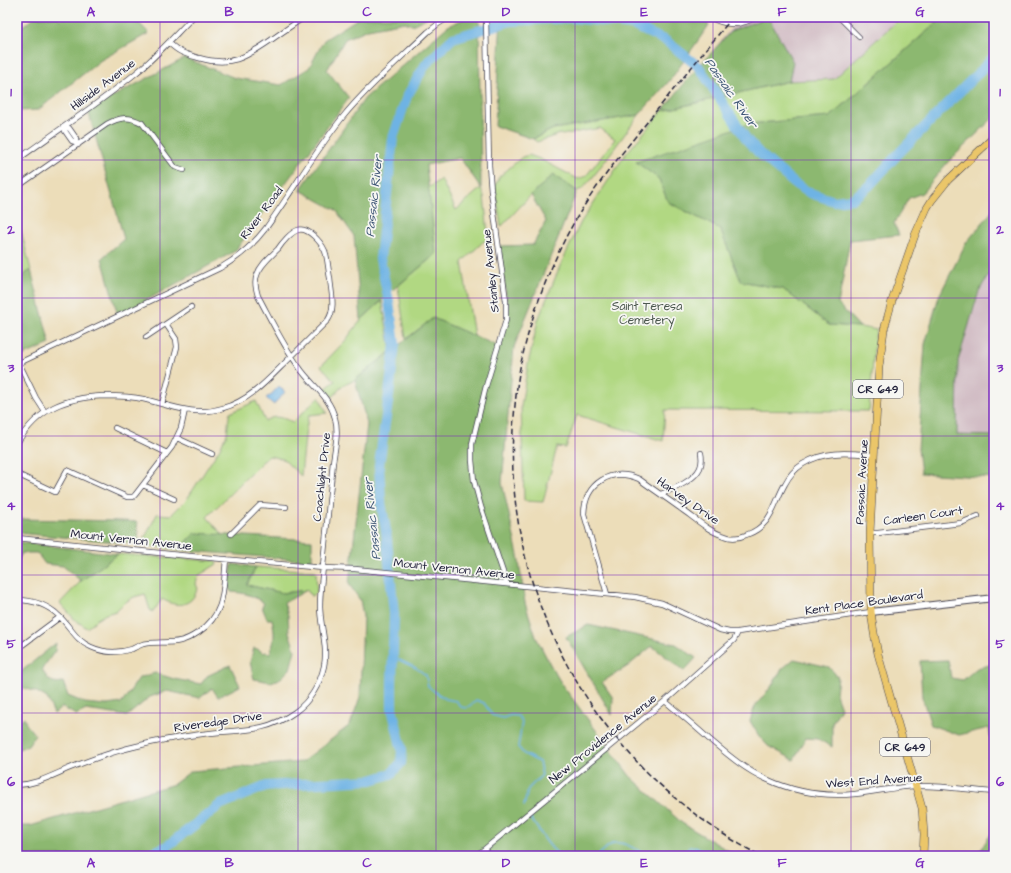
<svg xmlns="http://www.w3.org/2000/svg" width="1011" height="873" viewBox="0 0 1011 873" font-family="'Architects Daughter',sans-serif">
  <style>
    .industrial { fill: #d2bdc5 }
    .green { fill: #b1d882; stroke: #6a7d5e }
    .forest { fill: #8cb870; stroke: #576d56 }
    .water { fill: #6eb3e4; stroke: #486a90 }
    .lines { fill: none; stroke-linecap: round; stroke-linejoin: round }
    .stream { stroke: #6eb3e4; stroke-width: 1.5 }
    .river { stroke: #6eb3e4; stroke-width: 10 }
    .minor-casing { stroke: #403e4e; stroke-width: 6 }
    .tertiary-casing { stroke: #403e4e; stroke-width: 8 }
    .primary-casing { stroke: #403e4e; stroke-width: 8 }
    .minor { stroke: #fff; stroke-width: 4.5 }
    .tertiary { stroke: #fff; stroke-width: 6 }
    .primary { stroke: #ebc669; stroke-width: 7 }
    .rail { stroke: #22223b; stroke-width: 1.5; stroke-dasharray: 6 3; stroke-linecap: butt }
    .grid { fill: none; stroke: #7b2cbf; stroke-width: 1; stroke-opacity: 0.55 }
    .labels { text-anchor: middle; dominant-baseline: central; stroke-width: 3.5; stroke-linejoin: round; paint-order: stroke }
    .shield { fill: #f6f6f2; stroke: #626272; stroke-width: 1 }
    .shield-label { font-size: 11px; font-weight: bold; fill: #22223b }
    .street-label { font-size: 12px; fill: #22223b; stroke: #f6f6f2 }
    .park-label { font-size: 12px; fill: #4d5950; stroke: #f6f6f2 }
    .water-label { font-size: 13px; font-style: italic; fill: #3d5576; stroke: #f6f6f2 }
    .neatline { fill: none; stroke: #7b2cbf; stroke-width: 1.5 }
    .grid-label { font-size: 13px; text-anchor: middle; font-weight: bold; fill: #7b2cbf }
  </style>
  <rect width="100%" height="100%" fill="#f6f6f2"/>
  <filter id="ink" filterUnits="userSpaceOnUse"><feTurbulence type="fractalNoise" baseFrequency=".025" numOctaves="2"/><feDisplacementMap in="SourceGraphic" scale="8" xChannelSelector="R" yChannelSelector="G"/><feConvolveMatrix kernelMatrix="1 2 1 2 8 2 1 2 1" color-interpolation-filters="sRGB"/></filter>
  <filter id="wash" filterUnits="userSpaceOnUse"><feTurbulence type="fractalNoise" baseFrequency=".012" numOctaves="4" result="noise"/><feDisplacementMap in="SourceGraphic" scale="16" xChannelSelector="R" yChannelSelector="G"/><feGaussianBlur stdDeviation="0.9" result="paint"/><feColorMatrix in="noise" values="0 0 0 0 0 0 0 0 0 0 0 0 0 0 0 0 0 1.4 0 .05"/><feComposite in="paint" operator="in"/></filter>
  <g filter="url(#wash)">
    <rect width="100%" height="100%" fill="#ecddb9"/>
    <path class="industrial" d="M740,17H943L830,117L702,64Z
      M994,266V436L957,435L958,361L979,291Z"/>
    <path class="green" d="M901,17H943L830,117L748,124L659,179L668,202L720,229L741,281L783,289L829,325L860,327L877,330L875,336L869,411L665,410L663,441L577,415L566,448L557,447L543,502L524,501L521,406L528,364L538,320L560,266L581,222L625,155L662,111L789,81L834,79Z
      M639,115L593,177L582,189L577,191L553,175L531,195L501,227L495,186L499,177L522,157L529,155L540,159L578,179L586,176L615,139L600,128L562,135L560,134L537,142L533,139L553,129Z
      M441,179L456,210L481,188L484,196L489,243L484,241L462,262L474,336L433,318L406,339L398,286L436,254L428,188Z
      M17,215L31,270L20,278L17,283Z
      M382,301L391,351L355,380L342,386L333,397L325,389L335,381L321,366L345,341L361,320Z
      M319,397L327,413L309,415L306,428L301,476L283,459L269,456L261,463L207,517L224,536L195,533L179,550L141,545L157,514L171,515L187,499L220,448L224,439H225C229,431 227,422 230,413L256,401L265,421C275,414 283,418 293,422Z
      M118,554L216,561L217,564L198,576L196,584L198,589C196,592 194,597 191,600C181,608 171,604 162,599L153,612L150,610L145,594L134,597L124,603L116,611L106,614L96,620L87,628L75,620L60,603L81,581Z
      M256,567L316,571L317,593L311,596L307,590L283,593L247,585Z"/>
    <path class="forest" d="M35,17H58L60,20L64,17H133L149,33L101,60L38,110L18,111L17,112V31Z
      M360,17H428L412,25L405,22L368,29L345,39L327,70L349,98L235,251L118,316L102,258L124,239L88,110L185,58L235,78L281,85L309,68L324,40Z
      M468,17H479L481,188L460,158L426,165L436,254L395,288L361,320L354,236L336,210L300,190L365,98L448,26Z
      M501,17H697L709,25L671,79L639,115L553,129L533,139L495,126Z
      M768,17L793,62L789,81L662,111L692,74L731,31Z
      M943,17H994V117L947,163L922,193L909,198L894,223L899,235L850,240L838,304L860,327L829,325L783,289L741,281L720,229L668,202L659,179L636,162L748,124L830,117Z
      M553,175L577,191L514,347L502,483L518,555L525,603L536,637L551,666L563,686L630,776L682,823L737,856H17V826H30L174,784L191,771L302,762L350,725L360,697L363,616L360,600L349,584L367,424L355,380L433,318L500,347L508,309L499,246L533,245L546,221L531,195Z
      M994,209V266L979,291L958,361L957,435L994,436V478L921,473L918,449L925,344L939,296L966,243Z
      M31,270L50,344L17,358V283L20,278Z
      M17,519L123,521L137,522L139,544L17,533Z
      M195,533L312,540V561L179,550Z
      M17,542L118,554L81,581L63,566L45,564L37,553H22L17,562Z
      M232,564L256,567L247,585L283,593L307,590L284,603L288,615L289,632L295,650L290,669L280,679L271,682L254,679L250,662L254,648L260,650V651L263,653L265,652L270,653C275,640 275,633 272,619H267L262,607L264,603C252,595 246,593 231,592L229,588Z
      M588,625L676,644L696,658L684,671L652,646L628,666L602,682L613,698L612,715L566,637Z
      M56,643L55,651L42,669C48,680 50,684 63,682L68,696L85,703L106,705L122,703L139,678L155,673L174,679L201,684L207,676L230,665L240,686L218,697L212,688L200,698L167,691L150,697L127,716L86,710L76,715L62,707L54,714L47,698L37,692L24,688L17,692V675Z
      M794,659L829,667L838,677L836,694L841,708L832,723V747L818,739L806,738L794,760L768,746L759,736L750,721L755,706L771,687L782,669Z
      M948,660L951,678L963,680L977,668L994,664V749H993L989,728L959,735L931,725L922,697L920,661Z
      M24,717L26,724L35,735L28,745L17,750V723Z
      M993,831H994V856H976Z"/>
    <path class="water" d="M279,386L285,392L275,403V404L274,405L266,398L268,396L269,397Z"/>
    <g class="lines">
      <path class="stream" d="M393,657L416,668L426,675L428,686L435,692L446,699L456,701L461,707L466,708L472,704L476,700L484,703L492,715L503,718L511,715L518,716L522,722L518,747L524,754L539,762L542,775L528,789L524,806
        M530,817C537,827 551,852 562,856
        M596,856C602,853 606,847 612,844C621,839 639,851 648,856
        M678,856L686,849L690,846L713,852L719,856
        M988,856L994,843"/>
      <path class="river" d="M143,856L166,847L220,805L266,786L371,780L391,774L401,763L402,750L392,708V683L394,614L386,531L381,502L379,465L389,395L395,344L389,301L380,259L393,138L407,96L426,64L453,38L511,21L574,18L632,25L666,41L699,67L747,140L759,153L795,184L810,193L834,201L852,199L869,186L900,152L994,57"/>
    </g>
  </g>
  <g filter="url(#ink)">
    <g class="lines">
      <defs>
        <path id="minor" d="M486,17L489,165L491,191L506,301V320L486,386L476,427L472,444V460L474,481L481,507L507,584
          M710,17C725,26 741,26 756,17
          M839,17L859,37
          M169,43C180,53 185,54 199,58C231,67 245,58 271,40C282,32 293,25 304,17
          M65,126L66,128L65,131L72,141L76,142
          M66,128H69L76,138V142L78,145
          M17,160C57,131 98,104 136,73C157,56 174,36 193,17
          M17,187L107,124C120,117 129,116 142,123L175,167L184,170
          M146,337L191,307
          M19,363L36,398L45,412
          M17,364L220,268C238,258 253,245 266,228C292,192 314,153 342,118C367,87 399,60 428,32L438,24L449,17
          M162,404L177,347L176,339L166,324
          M115,428L167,453
          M177,438L212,454
          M17,443C39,408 64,398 103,396C117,396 130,396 143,399C169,405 195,417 223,408C252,400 271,376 292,356L328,320C336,308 331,292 330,278C328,269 328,259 325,251C321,242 308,227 298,230C291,232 282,243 278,249C270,257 260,265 257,275C254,282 256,289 258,296C271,320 283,345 299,367C311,385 329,395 335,418C339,432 335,448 333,462C330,493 327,524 324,554C323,572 320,589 320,606C320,626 328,646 324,666C320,684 310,701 295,712C264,734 237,729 202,734C179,737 156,741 133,747C111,752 90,760 70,768C51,776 37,784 17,785
          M17,474L55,492L67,470L127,497H133L135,495L172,447L181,428L185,410
          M143,485L174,499
          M661,494C673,489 694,481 700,468C702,463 702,458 701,453
          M870,533H878L961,523L978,516
          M231,534L260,505L286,507
          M17,538L179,555L323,568L355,569L635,597L662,603L720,630L729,632H738L871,612
          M607,594L584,514C585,483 611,467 639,479C654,490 669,500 684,511C697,520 710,532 725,536C732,539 739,538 746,535C772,526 773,505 785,484C789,476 795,469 803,464C825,450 849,453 874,455
          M17,600C32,600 48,605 59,616C70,626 76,641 91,647C104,653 119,653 132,649C136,647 140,645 143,644C155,641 168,644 180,641C186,640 193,636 199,632C226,613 223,589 226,559
          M17,649L60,617
          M665,701C680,714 695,726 709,739C727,754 744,769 766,779C794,792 824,797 855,794C875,792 895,787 915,786C941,785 968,790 994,792
          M476,856L665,701L734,640L738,632"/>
        <path id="tertiary" d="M871,612L994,598"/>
        <path id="primary" d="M923,856L924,834L922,808L878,654L874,633L871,612L870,533L879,367L884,330L892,301L915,235L927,208L932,200L948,180L994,137"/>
      </defs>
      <use href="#minor" class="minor-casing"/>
      <use href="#tertiary" class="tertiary-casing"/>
      <use href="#primary" class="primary-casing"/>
      <use href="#minor" class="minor"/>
      <use href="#tertiary" class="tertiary"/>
      <use href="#primary" class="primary"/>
      <path class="rail" d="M733,17C707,48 682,79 657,110C623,152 588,193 564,241C546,277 532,315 523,354C517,378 515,404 513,429C504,607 604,774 761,856"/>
    </g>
  </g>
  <path class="grid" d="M160,17V856M298,17V856M436,17V856M575,17V856M713,17V856M851,17V856M17,160H994M17,298H994M17,436H994M17,575H994M17,713H994"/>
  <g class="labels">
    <g class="shield">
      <rect x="853" y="380" width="50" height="18" rx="3"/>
      <rect x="880" y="738" width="50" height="18" rx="3"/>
    </g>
    <g class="shield-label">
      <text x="878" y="389">CR 649</text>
      <text x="905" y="747">CR 649</text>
    </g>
    <g class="street-label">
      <text transform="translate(103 85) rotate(-37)">Hillside Avenue</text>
      <text transform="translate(262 213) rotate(-53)">River Road</text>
      <text transform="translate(491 271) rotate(-96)">Stanley Avenue</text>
      <text transform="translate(322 477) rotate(-84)">Coachlight Drive</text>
      <text transform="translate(862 482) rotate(-87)">Passaic Avenue</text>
      <text transform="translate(688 501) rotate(35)">Harvey Drive</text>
      <text transform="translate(923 516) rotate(-8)">Carleen Court</text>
      <text transform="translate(131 540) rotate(6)">Mount Vernon Avenue</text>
      <text transform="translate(454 569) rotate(6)">Mount Vernon Avenue</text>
      <text transform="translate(864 603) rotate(-8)">Kent Place Boulevard</text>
      <text transform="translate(218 722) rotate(-8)">Riveredge Drive</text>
      <text transform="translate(603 739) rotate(-39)">New Providence Avenue</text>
      <text transform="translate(874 781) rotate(-4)">West End Avenue</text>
    </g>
    <g class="park-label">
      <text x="647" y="306">Saint Teresa<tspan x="647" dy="14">Cemetery</tspan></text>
    </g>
    <g class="water-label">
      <text transform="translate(731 93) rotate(55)">Passaic River</text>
      <text transform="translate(374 196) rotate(-84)">Passaic River</text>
      <text transform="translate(372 519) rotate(-96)">Passaic River</text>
    </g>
  </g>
  <rect width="1011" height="873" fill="none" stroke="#f6f6f2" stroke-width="44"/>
  <rect x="22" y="22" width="967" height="829" class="neatline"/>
  <g class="grid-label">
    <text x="91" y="16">A</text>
    <text x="229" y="16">B</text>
    <text x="367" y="16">C</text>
    <text x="506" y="16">D</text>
    <text x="644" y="16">E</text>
    <text x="782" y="16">F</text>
    <text x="920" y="16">G</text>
    <text x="11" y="96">1</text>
    <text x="1000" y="96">1</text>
    <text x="11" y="234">2</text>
    <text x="1000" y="234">2</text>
    <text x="11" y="372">3</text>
    <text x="1000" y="372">3</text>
    <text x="11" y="510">4</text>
    <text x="1000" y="510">4</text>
    <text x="11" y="648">5</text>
    <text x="1000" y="648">5</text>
    <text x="11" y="786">6</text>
    <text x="1000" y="786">6</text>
    <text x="91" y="867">A</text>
    <text x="229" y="867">B</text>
    <text x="367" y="867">C</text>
    <text x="506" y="867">D</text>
    <text x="644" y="867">E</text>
    <text x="782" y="867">F</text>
    <text x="920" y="867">G</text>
  </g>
</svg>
